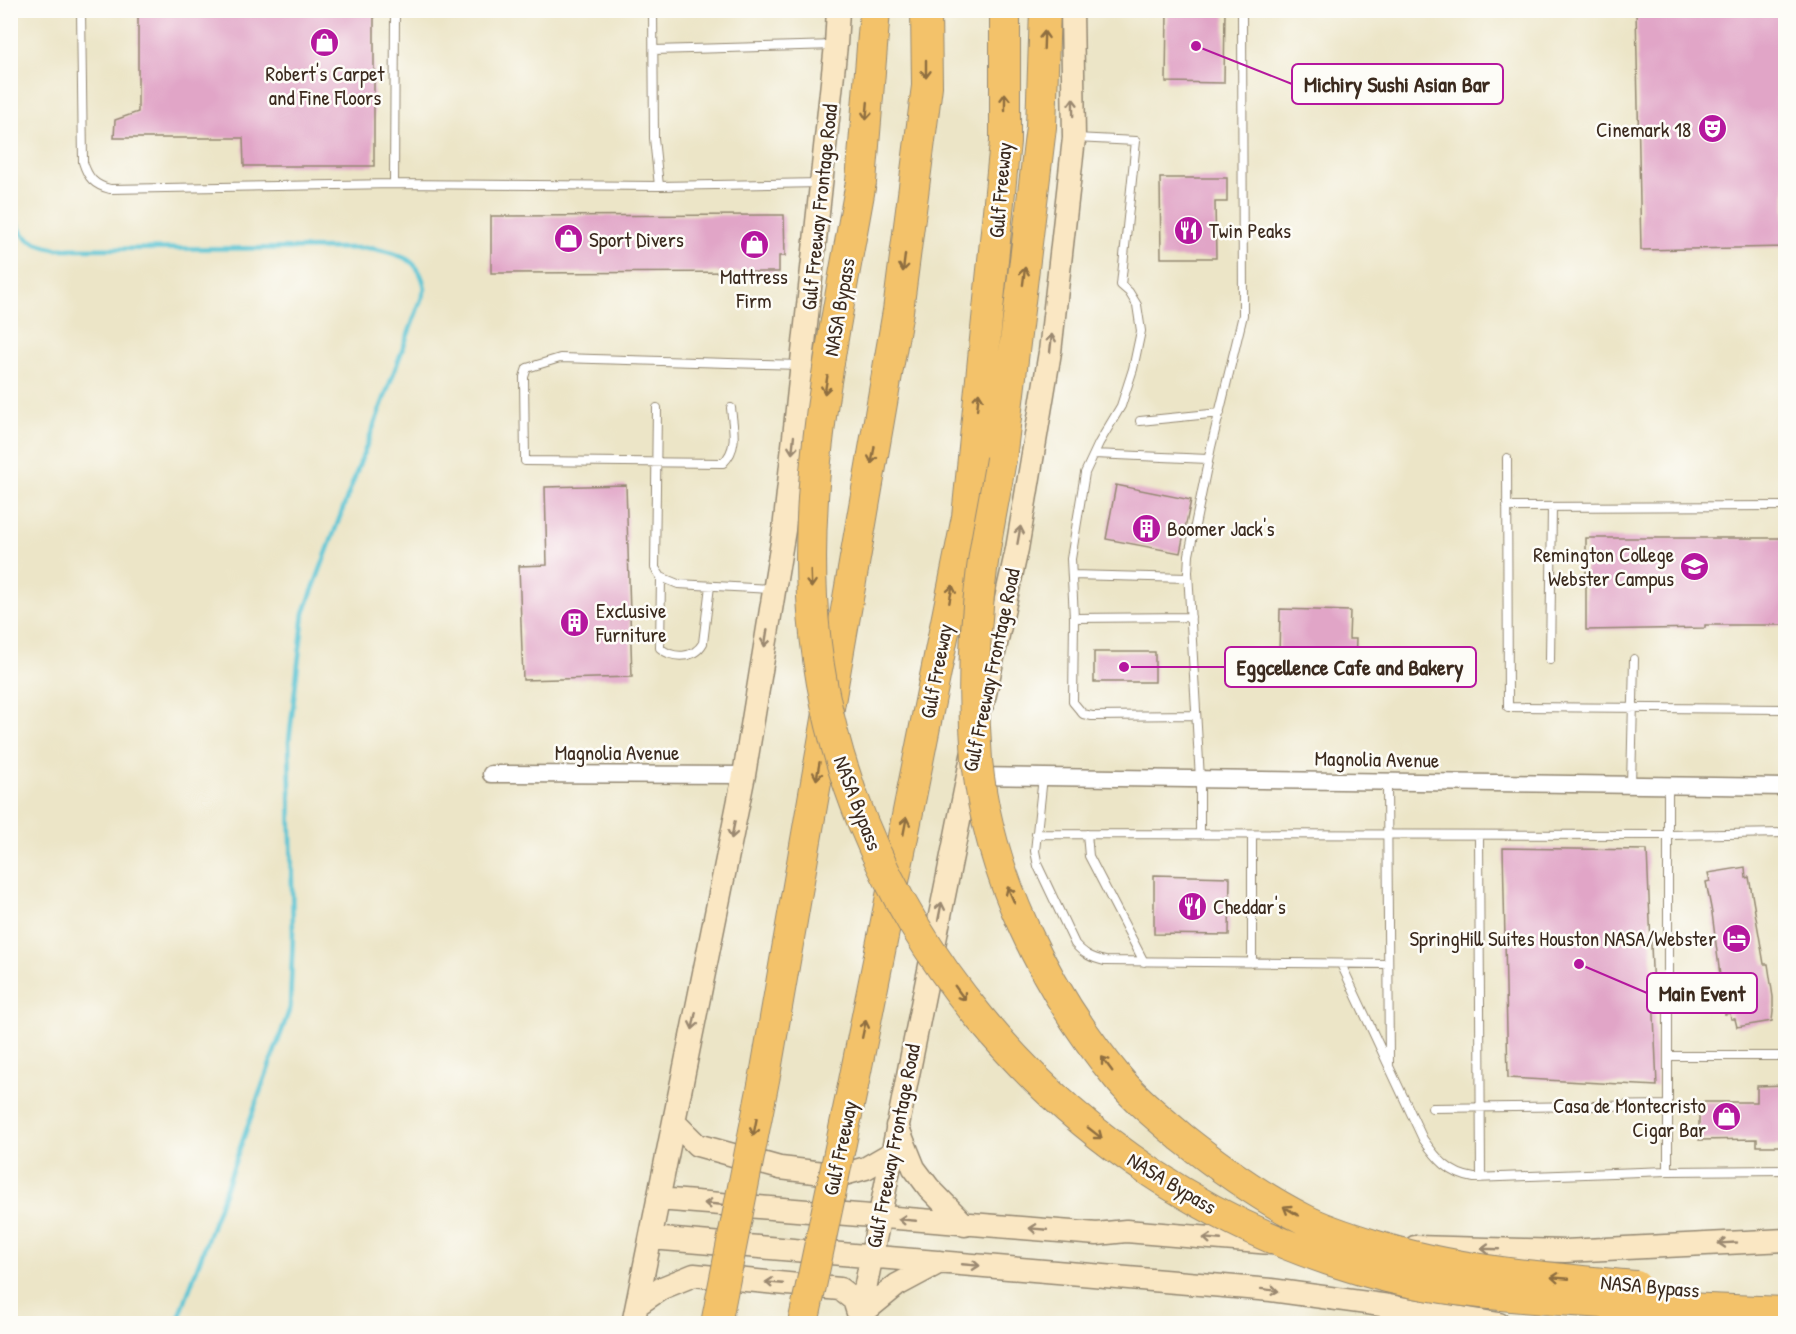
<svg xmlns="http://www.w3.org/2000/svg" width="1796" height="1334" viewBox="0 0 1796 1334" font-family="'Patrick Hand',sans-serif">
  <style>
    .lines { fill: none; stroke-linecap: round; stroke-linejoin: round }
    .stream { stroke: #59c4d4; stroke-width: 4.5 }
    .building { fill: #e1a5c7 }
    .lane-casing { stroke: #948872; stroke-width: 10 }
    .street-casing { stroke: #948872; stroke-width: 19 }
    .secondary-casing { stroke: #948872; stroke-width: 25 }
    .highway-casing { stroke: #948872; stroke-width: 32 }
    .lane { stroke: #fff; stroke-width: 8 }
    .street { stroke: #fff; stroke-width: 16 }
    .secondary { stroke: #fae7c3; stroke-width: 22 }
    .highway { stroke: #f3c26a; stroke-width: 30 }
    .highway-bridge-casing { stroke: #948872; stroke-width: 32; stroke-linecap: butt }
    .highway-bridge { stroke: #f3c26a; stroke-width: 30 }
    .oneway { stroke: #8e6e40 }
    .oneway2 { stroke: #9a8870 }
    .labels { text-anchor: middle; dominant-baseline: central; stroke-width: 5; stroke-linejoin: round; paint-order: stroke }
    .poi-label { font-size: 21px; fill: #3b2a1e; stroke: #fdfcf7; text-anchor: start }
    .street-label { font-size: 21px; fill: #3b2a1e; stroke: #fdfcf7 }
    .leader { fill: none; stroke: #b5179e; stroke-width: 2 }
    .callout-dot { fill: #b5179e; stroke: #fdfcf7; stroke-width: 2 }
    .callout { fill: #fdfcf7; stroke: #b5179e; stroke-width: 2 }
    .callout-label { font-size: 22px; text-anchor: middle; font-weight: bold; fill: #3b2a1e }
  </style>
  <rect width="100%" height="100%" fill="#fdfcf7"/>
  <filter id="ink" filterUnits="userSpaceOnUse"><feTurbulence type="fractalNoise" baseFrequency=".0167" numOctaves="2"/><feDisplacementMap in="SourceGraphic" scale="12" xChannelSelector="R" yChannelSelector="G"/><feConvolveMatrix kernelMatrix="1 2 1 2 8 2 1 2 1" color-interpolation-filters="sRGB"/></filter>
  <filter id="wash" filterUnits="userSpaceOnUse"><feTurbulence type="fractalNoise" baseFrequency=".008" numOctaves="4" result="noise"/><feDisplacementMap in="SourceGraphic" scale="24" xChannelSelector="R" yChannelSelector="G"/><feGaussianBlur stdDeviation="1.35" result="paint"/><feColorMatrix in="noise" values="0 0 0 0 0 0 0 0 0 0 0 0 0 0 0 0 0 1.4 0 .05"/><feComposite in="paint" operator="in"/></filter>
  <g filter="url(#wash)">
    <rect width="100%" height="100%" fill="#ece5c7"/>
    <g class="lines">
      <path class="stream" d="M11,10V207C18,235 27,243 55,249L371,248C398,254 420,257 425,289L304,613L289,741L293,933L290,1008L177,1324"/>
    </g>
    <g id="blocks">
      <path class="building" d="M138,10H374V166H244L243,138H114L115,120L138,112Z
        M1167,10H1225L1224,83L1166,82Z
        M1636,10H1785V247L1641,250Z
        M1160,178H1227V202H1215L1216,258H1161Z
        M784,215L785,256H779V272L491,273V216Z
        M626,485L632,677L523,680L519,566L547,565L545,487Z
        M1116,485L1191,500L1180,553L1106,539Z
        M1586,538H1785V625H1705V628L1586,630Z
        M1280,609L1350,611L1349,639H1356L1355,662H1346V678L1297,677V656L1279,655Z
        M1094,652H1155V682H1094Z
        M1503,848L1647,850L1657,1086L1508,1078Z
        M1745,867L1746,878L1749,877L1764,964H1768L1773,997V1012L1772,1021L1737,1027L1735,1019H1731L1730,1013L1725,1014L1712,913L1706,882L1710,881L1708,873Z
        M1154,875L1230,877L1229,935L1154,934Z
        M1785,1085V1146H1757V1139L1699,1140V1102H1757V1086Z"/>
    </g>
  </g>
  <g filter="url(#ink)">
    <use href="#blocks" fill-opacity="0" stroke="#948872" stroke-width="1.5"/>
    <g class="lines">
      <defs>
        <path id="lane" d="M81,10L83,162C88,178 94,185 110,189L394,184L659,186L821,183
          M653,10L654,138L659,186
          M654,50L836,45
          M394,184L395,10
          M657,408L655,568L661,577L678,584L773,589
          M731,408C733,428 739,448 723,463L525,461L524,377L527,368L560,358L801,365
          M1140,421L1220,413
          M1094,454L1208,459
          M1507,458L1508,707L1786,709
          M1507,507L1786,506
          M1072,575L1188,578
          M661,577L660,648C673,659 694,659 703,643L710,586
          M1191,617L1074,618L1073,702L1083,714L1092,716L1196,715
          M1074,618L1071,559L1085,473L1099,443L1121,406L1133,369L1141,331L1137,305L1129,292L1121,285L1136,141L1075,138
          M1550,660L1552,507
          M1043,777L1035,851L1038,866L1075,944C1084,954 1091,958 1105,961L1388,964
          M1387,782L1389,1064
          M1631,785L1634,659
          M1036,834L1668,835L1786,833
          M1087,834L1089,856L1144,962
          M1200,834V779L1188,572L1189,555L1211,447L1243,315L1242,10
          M1252,835V963
          M1479,835L1481,1178
          M1341,964L1423,1139C1437,1159 1449,1174 1474,1178L1668,1171V785
          M1668,1056H1786
          M1432,1108L1668,1105
          M1668,1171L1786,1170"/>
        <path id="street" d="M491,774L744,775
          M974,776L1786,787"/>
        <path id="secondary" d="M983,703L1017,549L1050,352L1074,138L1072,10
          M674,1122L697,1145L780,1168L841,1175L866,1168L892,1153
          M897,1126L914,1168L929,1188L965,1225
          M658,1199L1097,1234L1126,1231L1271,1243
          M651,1238L1271,1290L1389,1306L1499,1324
          M1415,1247L1565,1251L1786,1240
          M637,1305L662,1288L694,1275L840,1289L854,1300L859,1316
          M859,1316L897,1285L940,1262
          M633,1324L744,775L784,530L836,45L838,10
          M858,1324L972,756"/>
        <path id="highway" d="M861,182L875,10
          M1001,459L1041,127L1045,10
          M766,1070L898,311L927,86L926,10
          M853,1086L967,517L1005,142V10"/>
      </defs>
      <use href="#lane" class="lane-casing"/>
      <use href="#street" class="street-casing"/>
      <use href="#secondary" class="secondary-casing"/>
      <use href="#highway" class="highway-casing"/>
      <use href="#lane" class="lane"/>
      <use href="#street" class="street"/>
      <use href="#secondary" class="secondary"/>
      <use href="#highway" class="highway"/>
      <defs>
        <path id="highway-bridge" d="M861,182C837,319 805,457 812,597C828,910 1063,1185 1361,1270C1436,1292 1513,1297 1590,1302C1655,1307 1720,1310 1786,1312
          M1001,459C995,496 987,532 982,569C974,631 972,698 977,760C988,874 1046,991 1118,1078C1136,1100 1160,1119 1181,1137C1220,1168 1260,1197 1304,1219C1325,1230 1351,1238 1374,1245C1455,1271 1551,1278 1636,1286
          M716,1324L766,1070
          M803,1324L853,1086"/>
      </defs>
      <use href="#highway-bridge" class="highway-bridge-casing"/>
      <use href="#highway-bridge" class="highway-bridge"/>
    </g>
    <defs><path id="oneway-shaft" d="M-6 0H5M1.5-3L5.5 0L1.5 3" fill="none" stroke-width="1.6" stroke-linecap="round" stroke-linejoin="round" transform="scale(1.5)"/></defs>
    <g class="oneway">
      <use href="#oneway-shaft" transform="translate(1044 40) rotate(-88)"/>
      <use href="#oneway-shaft" transform="translate(926 69) rotate(90)"/>
      <use href="#oneway-shaft" transform="translate(1005 102) rotate(-90)"/>
      <use href="#oneway-shaft" transform="translate(867 111) rotate(95)"/>
      <use href="#oneway-shaft" transform="translate(904 263) rotate(97)"/>
      <use href="#oneway-shaft" transform="translate(1024 276) rotate(-83)"/>
      <use href="#oneway-shaft" transform="translate(826 385) rotate(99)"/>
      <use href="#oneway-shaft" transform="translate(978 401) rotate(-84)"/>
      <use href="#oneway-shaft" transform="translate(873 455) rotate(100)"/>
      <use href="#oneway-shaft" transform="translate(811 579) rotate(88)"/>
      <use href="#oneway-shaft" transform="translate(951 594) rotate(-79)"/>
      <use href="#oneway-shaft" transform="translate(818 771) rotate(100)"/>
      <use href="#oneway-shaft" transform="translate(905 826) rotate(-79)"/>
      <use href="#oneway-shaft" transform="translate(1011 895) rotate(-113)"/>
      <use href="#oneway-shaft" transform="translate(960 993) rotate(54)"/>
      <use href="#oneway-shaft" transform="translate(864 1029) rotate(-78)"/>
      <use href="#oneway-shaft" transform="translate(1107 1064) rotate(-126)"/>
      <use href="#oneway-shaft" transform="translate(755 1127) rotate(101)"/>
      <use href="#oneway-shaft" transform="translate(1095 1133) rotate(38)"/>
      <use href="#oneway-shaft" transform="translate(1291 1211) rotate(-149)"/>
      <use href="#oneway-shaft" transform="translate(1560 1278) rotate(-175)"/>
    </g>
    <g class="oneway2">
      <use href="#oneway-shaft" transform="translate(1073 107) rotate(-91)"/>
      <use href="#oneway-shaft" transform="translate(1051 343) rotate(-84)"/>
      <use href="#oneway-shaft" transform="translate(793 445) rotate(96)"/>
      <use href="#oneway-shaft" transform="translate(1019 535) rotate(-80)"/>
      <use href="#oneway-shaft" transform="translate(766 638) rotate(99)"/>
      <use href="#oneway-shaft" transform="translate(733 830) rotate(101)"/>
      <use href="#oneway-shaft" transform="translate(940 911) rotate(-79)"/>
      <use href="#oneway-shaft" transform="translate(694 1021) rotate(101)"/>
      <use href="#oneway-shaft" transform="translate(713 1204) rotate(-175)"/>
      <use href="#oneway-shaft" transform="translate(907 1220) rotate(-175)"/>
      <use href="#oneway-shaft" transform="translate(1038 1229) rotate(-175)"/>
      <use href="#oneway-shaft" transform="translate(1212 1239) rotate(-175)"/>
      <use href="#oneway-shaft" transform="translate(1727 1243) rotate(177)"/>
      <use href="#oneway-shaft" transform="translate(1490 1249) rotate(-178)"/>
      <use href="#oneway-shaft" transform="translate(971 1265) rotate(5)"/>
      <use href="#oneway-shaft" transform="translate(774 1283) rotate(-175)"/>
      <use href="#oneway-shaft" transform="translate(1270 1290) rotate(7)"/>
    </g>
  </g>
  <defs>
    <symbol id="shop-disc" viewBox="-11 -11 22 22"><circle r="9.5" fill="#b5179e" stroke="#fdfcf7"/><path d="M-5-2.5h2.3a2.7 3.5 0 0 1 5.4 0H5L5.5 6h-11ZM-1.5-2.5h3a1.5 2.3 0 0 0-3 0Z" fill="#fff"/></symbol>
    <symbol id="theatre-disc" viewBox="-11 -11 22 22"><circle r="9.5" fill="#b5179e" stroke="#fdfcf7"/><path d="M-5-5.5Q0-4 5-5.5V0Q5 5 0 6Q-5 5-5 0ZM-3.3-2.5H-1v1.5H-3.3ZM1-2.5H3.3v1.5H1ZM-2.8 1Q0 5.5 2.8 1Z" fill="#fff"/></symbol>
    <symbol id="restaurant-disc" viewBox="-11 -11 22 22"><circle r="9.5" fill="#b5179e" stroke="#fdfcf7"/><path d="M-5-6h1v4h1v-4h1v4h1v-4h1v5L-1.5 .5V6h-2V.5L-5-1ZM5-6V6H3V1.5H1.5Q1.5-4 5-6Z" fill="#fff"/></symbol>
    <symbol id="building-disc" viewBox="-11 -11 22 22"><circle r="9.5" fill="#b5179e" stroke="#fdfcf7"/><path d="M-4-6H4V6H1V3H-1V6H-4ZM-2.5-4.3h1.7v1.8h-1.7ZM.8-4.3h1.7v1.8H.8ZM-2.5-1h1.7V.8h-1.7ZM.8-1h1.7V.8H.8Z" fill="#fff"/></symbol>
    <symbol id="university-disc" viewBox="-11 -11 22 22"><circle r="9.5" fill="#b5179e" stroke="#fdfcf7"/><path d="M0-5L7-2L0 1L-7-2ZM-4 1L0 2.5L4 1V4Q0 6-4 4Z" fill="#fff"/></symbol>
    <symbol id="hotel-disc" viewBox="-11 -11 22 22"><circle r="9.5" fill="#b5179e" stroke="#fdfcf7"/><path d="M-6-4.5h1.5V1H6V5H4.5V3h-9V5H-6ZM-4 0a1.8 1.8 0 1 1 3.6 0ZM.5 0V-2.5h3Q6-2.5 6 0Z" fill="#fff"/></symbol>
  </defs>
  <g fill-rule="evenodd">
    <use href="#shop-disc" x="308" y="26" width="33" height="33"/>
    <use href="#theatre-disc" x="1696" y="112" width="33" height="33"/>
    <use href="#restaurant-disc" x="1172" y="214" width="33" height="33"/>
    <use href="#shop-disc" x="552" y="222" width="33" height="33"/>
    <use href="#shop-disc" x="738" y="228" width="33" height="33"/>
    <use href="#building-disc" x="1130" y="512" width="33" height="33"/>
    <use href="#university-disc" x="1678" y="550" width="33" height="33"/>
    <use href="#building-disc" x="558" y="606" width="33" height="33"/>
    <use href="#restaurant-disc" x="1176" y="890" width="33" height="33"/>
    <use href="#hotel-disc" x="1720" y="922" width="33" height="33"/>
    <use href="#shop-disc" x="1710" y="1100" width="33" height="33"/>
  </g>
  <g class="labels">
    <g class="poi-label">
      <text x="325" y="73" text-anchor="middle">Robert's Carpet<tspan x="325" dy="24">and Fine Floors</tspan></text>
      <text x="1691" y="129" text-anchor="end">Cinemark 18</text>
      <text x="1209" y="230">Twin Peaks</text>
      <text x="589" y="239">Sport Divers</text>
      <text x="754" y="276" text-anchor="middle">Mattress<tspan x="754" dy="24">Firm</tspan></text>
      <text x="1167" y="528">Boomer Jack's</text>
      <text x="1674" y="554" text-anchor="end">Remington College<tspan x="1674" dy="24">Webster Campus</tspan></text>
      <text x="596" y="610">Exclusive<tspan x="596" dy="24">Furniture</tspan></text>
      <text x="1213" y="906">Cheddar's</text>
      <text x="1716" y="938" text-anchor="end">SpringHill Suites Houston NASA/Webster</text>
      <text x="1706" y="1105" text-anchor="end">Casa de Montecristo<tspan x="1706" dy="24">Cigar Bar</tspan></text>
    </g>
    <g class="street-label">
      <text transform="translate(1000 190) rotate(-85)">Gulf Freeway</text>
      <text transform="translate(819 207) rotate(-84)">Gulf Freeway Frontage Road</text>
      <text transform="translate(839 307) rotate(-80)">NASA Bypass</text>
      <text transform="translate(991 670) rotate(-78)">Gulf Freeway Frontage Road</text>
      <text transform="translate(936 671) rotate(-79)">Gulf Freeway</text>
      <text x="617" y="752">Magnolia Avenue</text>
      <text transform="translate(1377 759) rotate(1)">Magnolia Avenue</text>
      <text transform="translate(858 803) rotate(69)">NASA Bypass</text>
      <text transform="translate(893 1146) rotate(-79)">Gulf Freeway Frontage Road</text>
      <text transform="translate(840 1148) rotate(-78)">Gulf Freeway</text>
      <text transform="translate(1172 1183) rotate(31)">NASA Bypass</text>
      <text transform="translate(1650 1286) rotate(5)">NASA Bypass</text>
    </g>
  </g>
  <path class="leader" d="M1196 46L1292 84M1124 667L1225 667M1579 964L1647 993"/>
  <g class="callout-dot">
    <circle cx="1196" cy="46" r="6"/>
    <circle cx="1124" cy="667" r="6"/>
    <circle cx="1579" cy="964" r="6"/>
  </g>
  <g class="callout">
    <rect x="1292" y="64" width="211" height="40" rx="6"/>
    <rect x="1225" y="647" width="251" height="40" rx="6"/>
    <rect x="1647" y="973" width="110" height="40" rx="6"/>
  </g>
  <g class="callout-label">
    <text x="1397" y="92">Michiry Sushi Asian Bar</text>
    <text x="1350" y="675">Eggcellence Cafe and Bakery</text>
    <text x="1702" y="1001">Main Event</text>
  </g>
  <rect width="1796" height="1334" fill="none" stroke="#fdfcf7" stroke-width="36"/>
</svg>
